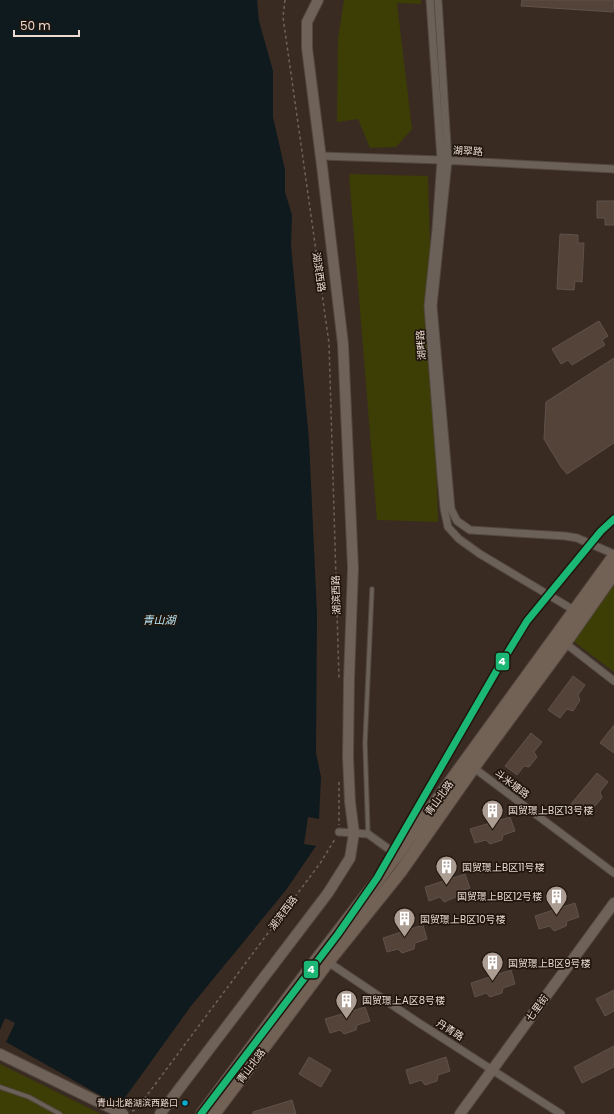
<svg xmlns="http://www.w3.org/2000/svg" width="614" height="1114" viewBox="0 0 614 1114" font-family="Poppins,'Noto Sans SC',sans-serif">
  <style>
    .green { fill: #3c3e05 }
    .water { fill: #0e1a1d }
    .building { fill: #544339; stroke: #5e524b }
    .lines { fill: none; stroke-linecap: round; stroke-linejoin: round }
    .lane-casing { stroke: #534740; stroke-width: 5.5 }
    .street-casing { stroke: #534740; stroke-width: 9 }
    .secondary-casing { stroke: #534740; stroke-width: 12 }
    .primary-casing { stroke: #534740; stroke-width: 14 }
    .path { stroke: #6d635d; stroke-width: 1.5; stroke-dasharray: 3 3; stroke-linecap: butt }
    .lane { stroke: #6c6159; stroke-width: 3.5 }
    .street { stroke: #6c6159; stroke-width: 7 }
    .secondary { stroke: #6f6258; stroke-width: 10 }
    .primary { stroke: #726256; stroke-width: 12 }
    .metro-1-casing { stroke: #21160e; stroke-width: 10 }
    .metro-1 { stroke: #1ab775; stroke-width: 7 }
    .bus-dot { fill: #06acd0; stroke: #21160e; stroke-width: 1.5 }
    .labels { text-anchor: middle; dominant-baseline: central; stroke-width: 3.5; stroke-linejoin: round; paint-order: stroke }
    .bus-label { font-size: 9px; fill: #eadad0; stroke: #21160e; text-anchor: end }
    .street-label { font-size: 10px; fill: #eadad0; stroke: #21160e }
    .poi-label { font-size: 10px; fill: #eadad0; stroke: #21160e; text-anchor: start }
    .water-label { font-size: 11px; font-style: italic; fill: #b6e8f8; stroke: #21160e }
    .line-badge { stroke: #21160e; stroke-width: 1.5 }
    .badge-label { font-size: 11px; text-anchor: middle; font-weight: bold; fill: #fff }
  </style>
  <rect width="100%" height="100%" fill="#392b22"/>
  <path class="green" d="M344,0H421V4L397,3L412,129L396,147L370,148L358,119L337,122L338,39Z
    M349,174L428,176L438,522L377,520Z
    M614,585V672L573,641Z
    M0,1064L101,1114H0Z"/>
  <path class="water" d="M0,0H257L259,21L273,71V117L285,170V192L292,215L291,245L309,440L317,614L316,753L321,777L319,819L308,817L304,844L316,846L286,890L191,1006L119,1106L6,1042L15,1023L5,1018L0,1030Z"/>
  <path class="building" d="M522,0H614L613,12L521,6Z
    M597,201H614V225H605V218H597Z
    M560,234L578,235V243H584L582,282L575,281L574,290L557,289Z
    M599,321L608,336L602,340L605,345L572,365L568,360L561,364L552,349Z
    M614,358V443L567,474L561,467L544,439L546,402Z
    M573,676L585,685L578,695L580,700L573,711L567,709L560,718L548,710Z
    M614,725V753L600,743Z
    M531,733L542,742L534,752L537,757L529,767L524,766L517,775L505,766Z
    M597,773L608,782L600,792L602,798L594,807L589,806L582,815L570,805Z
    M510,817L515,831L503,835L502,840L490,844L486,840L475,843L470,829Z
    M465,874L470,888L457,892L456,897L444,902L440,897L429,901L425,887Z
    M575,903L579,917L567,921L566,926L554,931L550,926L539,929L535,916Z
    M423,925L427,939L415,943L414,949L402,953L398,949L387,952L383,938Z
    M511,970L515,984L503,988L502,993L490,997L486,993L475,997L471,983Z
    M614,990V1011L605,1016L596,999Z
    M365,1007L370,1021L357,1025L356,1030L344,1034L340,1030L330,1033L325,1019Z
    M614,1046V1067L582,1083L574,1067Z
    M309,1057L331,1070L321,1087L299,1074Z
    M446,1057L450,1071L438,1075L437,1081L425,1085L421,1080L410,1084L406,1070Z
    M292,1100L296,1114H253V1112Z"/>
  <g class="lines">
    <defs>
      <path id="lane" d="M368,834L365,743L372,589
        M0,1087L29,1097L60,1114"/>
      <path id="street" d="M430,0L441,160L436,230L428,306L441,475L444,508L448,527L459,539L480,554L577,612
        M438,0L448,161L433,306L451,509L457,521L470,530L565,536L577,538L614,554
        M321,156L441,160L614,169
        M565,643L614,681
        M474,768L614,873
        M339,832L368,834L397,855
        M328,962L419,1023L561,1114"/>
      <path id="secondary" d="M0,1054L123,1114
        M160,1114L328,893L350,858L354,833L350,802L348,757L349,679L353,568L343,344L322,166L307,48V22L318,0
        M460,1114L614,903"/>
      <path id="primary" d="M202,1114L311,967L397,855L614,556
        M214,1114L328,962L401,871L481,757L565,643L614,573"/>
    </defs>
    <use href="#lane" class="lane-casing"/>
    <use href="#street" class="street-casing"/>
    <use href="#secondary" class="secondary-casing"/>
    <use href="#primary" class="primary-casing"/>
    <path class="path" d="M285,0L283,17L329,343L339,679
      M339,782V825
      M132,1111L136,1110L321,862L335,839"/>
    <use href="#lane" class="lane"/>
    <use href="#street" class="street"/>
    <use href="#secondary" class="secondary"/>
    <use href="#primary" class="primary"/>
    <defs>
      <path id="metro-1" d="M201,1114L338,934L377,878L497,670L527,621L601,531L614,519"/>
    </defs>
    <use href="#metro-1" class="metro-1-casing"/>
    <use href="#metro-1" class="metro-1"/>
  </g>
  <defs>
    <symbol id="building-pin" viewBox="-11 -11 22 30"><path d="M0 17L-7.5 6A9.5 9.5 0 1 1 7.5 6Z" fill="#ac9d93" stroke="#21160e"/><path d="M-4-6H4V6H1V3H-1V6H-4ZM-2.5-4.3h1.7v1.8h-1.7ZM.8-4.3h1.7v1.8H.8ZM-2.5-1h1.7V.8h-1.7ZM.8-1h1.7V.8H.8Z" fill="#fff"/></symbol>
  </defs>
  <g fill-rule="evenodd">
    <use href="#building-pin" x="480" y="798" width="25" height="34"/>
    <use href="#building-pin" x="434" y="854" width="25" height="34"/>
    <use href="#building-pin" x="544" y="884" width="25" height="34"/>
    <use href="#building-pin" x="392" y="906" width="25" height="34"/>
    <use href="#building-pin" x="480" y="950" width="25" height="34"/>
    <use href="#building-pin" x="334" y="988" width="25" height="34"/>
  </g>
  <circle class="bus-dot" cx="185" cy="1103" r="3.5"/>
  <g class="labels">
    <g class="bus-label">
      <text x="178" y="1103">青山北路湖滨西路口</text>
    </g>
    <g class="street-label">
      <text transform="translate(468 151) rotate(3)">湖翠路</text>
      <text transform="translate(319 272) rotate(82)">湖滨西路</text>
      <text transform="translate(421 345) rotate(-94)">湖畔路</text>
      <text transform="translate(336 595) rotate(-92)">湖滨西路</text>
      <text transform="translate(512 784) rotate(37)">斗米塘路</text>
      <text transform="translate(439 798) rotate(-54)">青山北路</text>
      <text transform="translate(283 913) rotate(-53)">湖滨西路</text>
      <text transform="translate(537 1008) rotate(-54)">七里街</text>
      <text transform="translate(450 1030) rotate(32)">丹青路</text>
      <text transform="translate(251 1066) rotate(-53)">青山北路</text>
    </g>
    <g class="poi-label">
      <text x="508" y="810">国贸璟上B区13号楼</text>
      <text x="462" y="867">国贸璟上B区11号楼</text>
      <text x="542" y="896" text-anchor="end">国贸璟上B区12号楼</text>
      <text x="420" y="919">国贸璟上B区10号楼</text>
      <text x="508" y="963">国贸璟上B区9号楼</text>
      <text x="362" y="1000">国贸璟上A区8号楼</text>
    </g>
    <g class="water-label">
      <text x="159" y="620">青山湖</text>
    </g>
  </g>
  <g class="line-badge">
    <rect x="495" y="652" width="15" height="19" rx="4" fill="#1ab775"/>
    <rect x="303" y="960" width="16" height="19" rx="4" fill="#1ab775"/>
  </g>
  <g class="badge-label">
    <text x="502" y="665">4</text>
    <text x="311" y="973">4</text>
  </g>
  <path d="M14 30v6h65v-6" fill="none" stroke="#eadad0" stroke-width="2"/>
  <text x="20" y="30" font-size="12" fill="#eadad0" stroke="#21160e" stroke-width="3" paint-order="stroke">50 m</text>
</svg>
